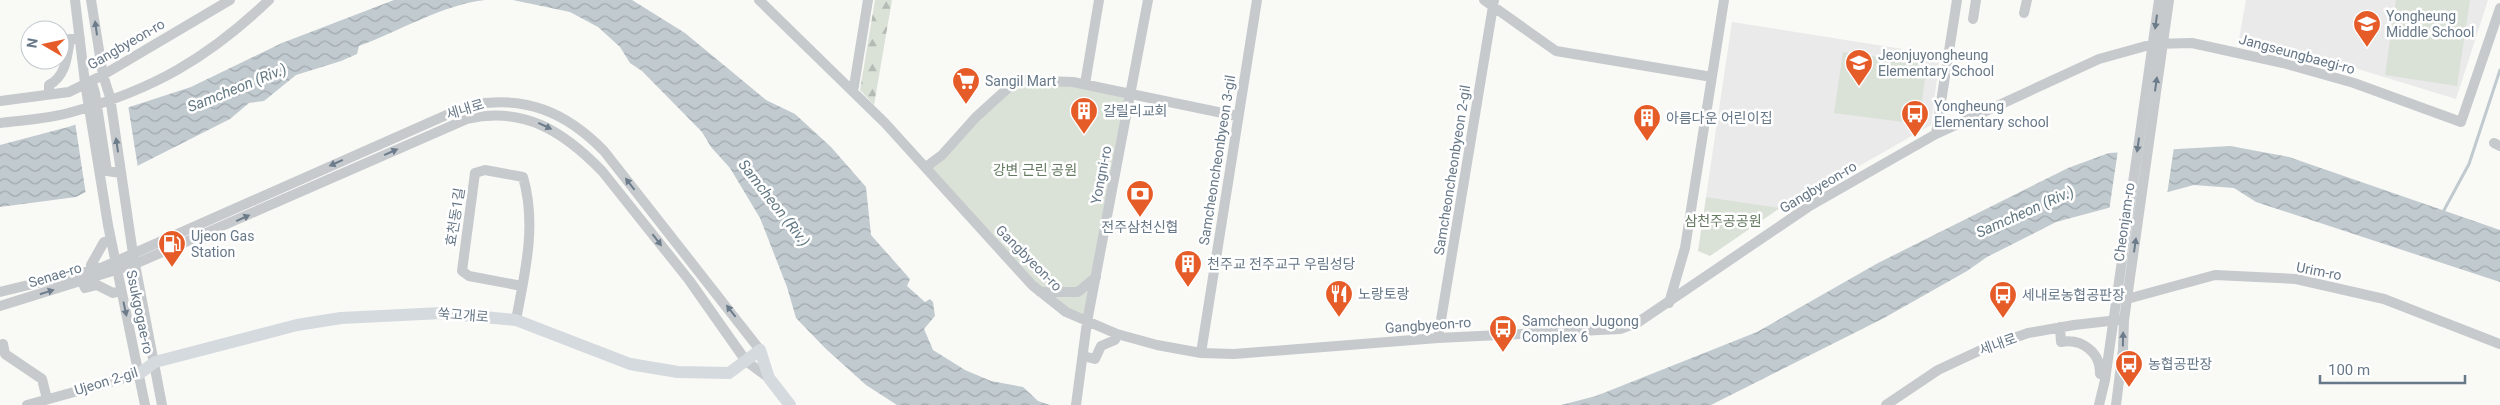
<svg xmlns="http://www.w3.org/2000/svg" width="2500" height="405" viewBox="0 0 2500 405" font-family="Roboto,'Noto Sans KR',sans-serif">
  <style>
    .built { fill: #e9eae9 }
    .forest { fill: url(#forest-firs) }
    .green { fill: #dae1d7 }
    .water { fill: url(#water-waves) }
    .pier { fill: #f9f9f6 }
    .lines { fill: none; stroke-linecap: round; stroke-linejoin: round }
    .stream { stroke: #c1cacf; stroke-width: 3 }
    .minor { stroke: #c6cacd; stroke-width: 10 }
    .major { stroke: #d5dade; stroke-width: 12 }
    .oneway { fill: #6c7c8b }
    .labels { text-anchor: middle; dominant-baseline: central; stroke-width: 5; stroke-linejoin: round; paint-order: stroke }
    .poi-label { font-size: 14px; fill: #677888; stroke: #fff; text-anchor: start }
    .street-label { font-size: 14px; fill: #677888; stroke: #fff }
    .park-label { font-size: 14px; fill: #667a62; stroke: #fff }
    .water-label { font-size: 15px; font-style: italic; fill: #637983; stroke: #fff }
  </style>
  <defs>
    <pattern id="forest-firs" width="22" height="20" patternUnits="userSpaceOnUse" patternTransform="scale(1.25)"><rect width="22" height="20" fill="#dae1d7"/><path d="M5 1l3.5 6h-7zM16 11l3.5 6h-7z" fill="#b5bbb4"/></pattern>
    <pattern id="water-waves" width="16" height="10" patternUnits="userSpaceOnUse" patternTransform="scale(1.25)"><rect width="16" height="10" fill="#c1cacf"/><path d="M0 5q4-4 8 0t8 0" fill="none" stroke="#a1a9ae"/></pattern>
  </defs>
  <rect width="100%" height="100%" fill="#f9f9f6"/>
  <path class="built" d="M2246,0H2488L2456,99L2358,69L2284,51L2238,45Z
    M1732,22L1940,55L1931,125L1854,169L1792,210L1706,197Z"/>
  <path class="forest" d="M875,0H892L874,105L860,90Z"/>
  <path class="green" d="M2396,0H2470L2457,86L2385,75Z
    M1843,52L1927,64L1919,124L1834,113Z
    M1017,80L1130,94L1087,322L1048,299L926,167Z
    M1706,197L1780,208L1710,256L1698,251Z"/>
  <path class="water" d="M394,0H485C445,4 397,32 359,46L357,54L341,61L296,75L264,101L249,103L230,119L76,197L0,207V145L68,127L191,87L282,43Z
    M513,0H632L685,33L766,100L795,114L831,147L866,187L871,235L910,279L907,286L925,302L930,299L933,302L935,316L924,329L933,350L965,370L991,381L1023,387L1038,401L1050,405H897L866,385L826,349L796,318L787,287L760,218L730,168L711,147L702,132L642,71L630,63L620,47L598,27L570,12Z
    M2230,146L2289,157L2500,230V282L2256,202L2234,188L2194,185L2056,222L1987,257L1967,271L1884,318L1711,405H1561L1596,396L1757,332L1878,263L2068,168L2109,153Z"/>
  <path class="pier" d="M128,105L138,168L86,195L75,122Z
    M2174,147L2167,195L2109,211L2118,150Z
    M1077,394L1099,405H1052L1054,403Z"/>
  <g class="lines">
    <path class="stream" d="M2443,212L2469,164L2500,70"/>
    <path class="minor" d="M75,0L85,83L108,225L145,405
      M91,0L103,75L110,97L133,254L162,405
      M759,0L885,123L1032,285L1066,312L1117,334L1157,345L1201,353L1234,354L1438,338L1620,329L1637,323L1808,207L1936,134L2099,59L2153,44L2192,43L2283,63L2354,83L2461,122L2500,8
      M1484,0L1556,51L1712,77
      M2024,13L2027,0
      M1973,19L1976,0
      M85,83L93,86L95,93L107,171L121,173
      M1085,84L1099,0
      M853,92L868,0
      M49,94V85C66,76 67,57 70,39H80
      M0,101L69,92L103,75L230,0
      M0,123C24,120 49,119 72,112C153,90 208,58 269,0
      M1936,134L1957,0
      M2494,143L2500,146
      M926,167L942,155L976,117L1017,80L1073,82L1237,116
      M91,270V265L104,242L110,240
      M82,281L85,288L97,285L113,293L121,291
      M0,292L103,267L469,105C524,95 565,111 604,151L760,350
      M1040,292H1078L1096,277
      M2127,299L2215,275L2296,279L2384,299L2500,344
      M1669,303L1685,248L1724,0
      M0,306L135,264L467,119C524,106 563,131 602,171L689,280L746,361L769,378
      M516,320C525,272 537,225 523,177L485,170L475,173L462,271L469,276L522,286
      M2060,327L2061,342C2082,338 2101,353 2100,374
      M1438,338L1494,0
      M3,344L5,354L42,379L47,399
      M1201,353L1257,0
      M1083,356L1095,359L1101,346L1115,340L1117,334
      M27,405L139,374
      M1076,405L1087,322L1148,0
      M1886,405L1938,370L1983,349L2028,333L2074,325L2118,320
      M2099,405L2105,380L2159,0
      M2116,405L2123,349L2124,320L2169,0"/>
    <path class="major" d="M139,374L155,362L297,325L341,318L442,313L516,320L630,364L678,372L729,373L760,350L769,378L790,405"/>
  </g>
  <defs><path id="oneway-solid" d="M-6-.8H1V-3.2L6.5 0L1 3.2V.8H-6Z" transform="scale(1.25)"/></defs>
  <g class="oneway">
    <use href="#oneway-solid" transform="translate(2156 22) rotate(98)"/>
    <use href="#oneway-solid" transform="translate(96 28) rotate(-98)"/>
    <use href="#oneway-solid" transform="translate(2156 84) rotate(-82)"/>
    <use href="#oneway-solid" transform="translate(545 126) rotate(25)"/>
    <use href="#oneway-solid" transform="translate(117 145) rotate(-98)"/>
    <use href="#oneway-solid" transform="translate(2138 145) rotate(98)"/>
    <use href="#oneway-solid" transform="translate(391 152) rotate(-24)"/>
    <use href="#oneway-solid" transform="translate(336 163) rotate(156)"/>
    <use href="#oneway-solid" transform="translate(630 184) rotate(-128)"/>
    <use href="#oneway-solid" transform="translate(243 218) rotate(-24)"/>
    <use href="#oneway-solid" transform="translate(657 240) rotate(52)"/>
    <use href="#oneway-solid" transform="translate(2135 245) rotate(-82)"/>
    <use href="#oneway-solid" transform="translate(47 292) rotate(-17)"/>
    <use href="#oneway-solid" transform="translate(125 309) rotate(78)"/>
    <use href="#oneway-solid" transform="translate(731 311) rotate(-128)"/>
    <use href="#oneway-solid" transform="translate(2123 339) rotate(-89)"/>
  </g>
  <defs>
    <symbol id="school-pin" viewBox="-11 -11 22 30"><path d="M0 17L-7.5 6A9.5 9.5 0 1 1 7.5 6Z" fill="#e65c28" stroke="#fff"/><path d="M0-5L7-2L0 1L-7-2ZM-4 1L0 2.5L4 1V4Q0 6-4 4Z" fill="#fff"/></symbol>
    <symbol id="supermarket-pin" viewBox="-11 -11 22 30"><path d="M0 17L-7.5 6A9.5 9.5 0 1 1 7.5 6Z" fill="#e65c28" stroke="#fff"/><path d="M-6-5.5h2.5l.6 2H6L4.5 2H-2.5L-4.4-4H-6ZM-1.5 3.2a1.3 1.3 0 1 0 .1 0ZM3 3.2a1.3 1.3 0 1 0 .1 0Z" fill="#fff"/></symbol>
    <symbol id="building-pin" viewBox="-11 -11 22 30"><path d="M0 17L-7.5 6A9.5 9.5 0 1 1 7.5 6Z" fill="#e65c28" stroke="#fff"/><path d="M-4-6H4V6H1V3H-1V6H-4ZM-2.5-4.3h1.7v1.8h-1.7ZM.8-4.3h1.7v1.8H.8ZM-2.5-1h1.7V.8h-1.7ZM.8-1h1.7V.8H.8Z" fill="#fff"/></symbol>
    <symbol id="bus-pin" viewBox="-11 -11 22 30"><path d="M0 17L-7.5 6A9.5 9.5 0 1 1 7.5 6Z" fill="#e65c28" stroke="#fff"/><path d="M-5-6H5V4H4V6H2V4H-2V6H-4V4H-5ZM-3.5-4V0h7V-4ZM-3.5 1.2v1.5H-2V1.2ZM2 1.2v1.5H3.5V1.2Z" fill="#fff"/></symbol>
    <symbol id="bank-pin" viewBox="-11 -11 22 30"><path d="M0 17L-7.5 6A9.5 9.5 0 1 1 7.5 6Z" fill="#e65c28" stroke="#fff"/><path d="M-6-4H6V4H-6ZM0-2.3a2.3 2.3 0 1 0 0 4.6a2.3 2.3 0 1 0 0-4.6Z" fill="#fff"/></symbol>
    <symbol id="fuel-pin" viewBox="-11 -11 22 30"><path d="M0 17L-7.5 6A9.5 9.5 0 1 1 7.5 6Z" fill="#e65c28" stroke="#fff"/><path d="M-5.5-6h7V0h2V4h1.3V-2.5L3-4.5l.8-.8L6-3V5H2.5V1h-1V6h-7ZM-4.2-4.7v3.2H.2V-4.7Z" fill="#fff"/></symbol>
    <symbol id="restaurant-pin" viewBox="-11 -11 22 30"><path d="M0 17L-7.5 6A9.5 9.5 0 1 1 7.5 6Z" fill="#e65c28" stroke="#fff"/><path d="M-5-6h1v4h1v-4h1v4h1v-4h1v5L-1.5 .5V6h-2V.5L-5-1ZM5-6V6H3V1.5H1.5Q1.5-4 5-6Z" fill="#fff"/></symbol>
  </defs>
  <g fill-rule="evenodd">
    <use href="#school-pin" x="2351" y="8" width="32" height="43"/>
    <use href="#school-pin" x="1843" y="47" width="32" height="43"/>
    <use href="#supermarket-pin" x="950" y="65" width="32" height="43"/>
    <use href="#building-pin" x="1068" y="95" width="32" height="43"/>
    <use href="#bus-pin" x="1899" y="98" width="32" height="43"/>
    <use href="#building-pin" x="1631" y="102" width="32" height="43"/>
    <use href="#bank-pin" x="1124" y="178" width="32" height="43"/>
    <use href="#fuel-pin" x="156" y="228" width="32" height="43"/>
    <use href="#building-pin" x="1172" y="248" width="32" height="43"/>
    <use href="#restaurant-pin" x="1323" y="278" width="32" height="43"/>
    <use href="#bus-pin" x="1987" y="279" width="32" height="43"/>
    <use href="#bus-pin" x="1487" y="313" width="32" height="43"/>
    <use href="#bus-pin" x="2113" y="348" width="32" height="43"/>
  </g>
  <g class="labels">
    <g class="poi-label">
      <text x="2386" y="16">Yongheung<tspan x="2386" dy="16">Middle School</tspan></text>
      <text x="1878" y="55">Jeonjuyongheung<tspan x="1878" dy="16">Elementary School</tspan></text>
      <text x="985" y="81">Sangil Mart</text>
      <text x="1934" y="106">Yongheung<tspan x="1934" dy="16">Elementary school</tspan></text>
      <text x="1103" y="111">갈릴리교회</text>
      <text x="1666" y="118">아름다운 어린이집</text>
      <text x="1140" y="227" text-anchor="middle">전주삼천신협</text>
      <text x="191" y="236">Ujeon Gas<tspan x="191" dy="16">Station</tspan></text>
      <text x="1207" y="264">천주교 전주교구 우림성당</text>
      <text x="1358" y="294">노랑토랑</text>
      <text x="2022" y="295">세내로농협공판장</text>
      <text x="1522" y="321">Samcheon Jugong<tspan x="1522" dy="16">Complex 6</tspan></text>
      <text x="2148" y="364">농협공판장</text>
    </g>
    <g class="street-label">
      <text transform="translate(126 44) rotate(-30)">Gangbyeon-ro</text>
      <text transform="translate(2297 54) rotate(15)">Jangseungbaegi-ro</text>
      <text transform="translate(465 109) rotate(-17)">세내로</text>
      <text transform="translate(1217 160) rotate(-81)">Samcheoncheonbyeon 3-gil</text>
      <text transform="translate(1452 170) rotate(-81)">Samcheoncheonbyeon 2-gil</text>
      <text transform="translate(1101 175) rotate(-79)">Yongni-ro</text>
      <text transform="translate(1818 187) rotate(-31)">Gangbyeon-ro</text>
      <text transform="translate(455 217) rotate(-81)">효천동1길</text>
      <text transform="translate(2124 222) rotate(-82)">Cheonjam-ro</text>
      <text transform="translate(1029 258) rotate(45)">Gangbyeon-ro</text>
      <text transform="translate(2319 271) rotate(11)">Urim-ro</text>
      <text transform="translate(55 275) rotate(-17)">Senae-ro</text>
      <text transform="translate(140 312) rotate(78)">Ssukgogae-ro</text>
      <text transform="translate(463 315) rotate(4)">쑥고개로</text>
      <text transform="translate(1428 325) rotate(-4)">Gangbyeon-ro</text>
      <text transform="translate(1998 344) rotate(-20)">세내로</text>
      <text transform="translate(106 381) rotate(-17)">Ujeon 2-gil</text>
    </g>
    <g class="park-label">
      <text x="1035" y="170">강변 근린 공원</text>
      <text x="1723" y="221">삼천주공공원</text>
    </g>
    <g class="water-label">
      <text transform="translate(237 88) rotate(-22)">Samcheon (Riv.)</text>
      <text transform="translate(774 203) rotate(52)">Samcheon (Riv.)</text>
      <text transform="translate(2025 212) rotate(-24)">Samcheon (Riv.)</text>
    </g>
  </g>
  <g transform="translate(45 45) rotate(279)"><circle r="24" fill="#ffffff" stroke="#c2c9cf"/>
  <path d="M0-4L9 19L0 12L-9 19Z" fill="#e65c28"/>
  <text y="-8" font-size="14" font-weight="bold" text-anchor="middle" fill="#677888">N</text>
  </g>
  <path d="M2320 375v8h145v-8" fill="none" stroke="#677888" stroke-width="2.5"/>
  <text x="2328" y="375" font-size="15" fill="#677888" stroke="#ffffff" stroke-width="4" paint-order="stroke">100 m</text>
</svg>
